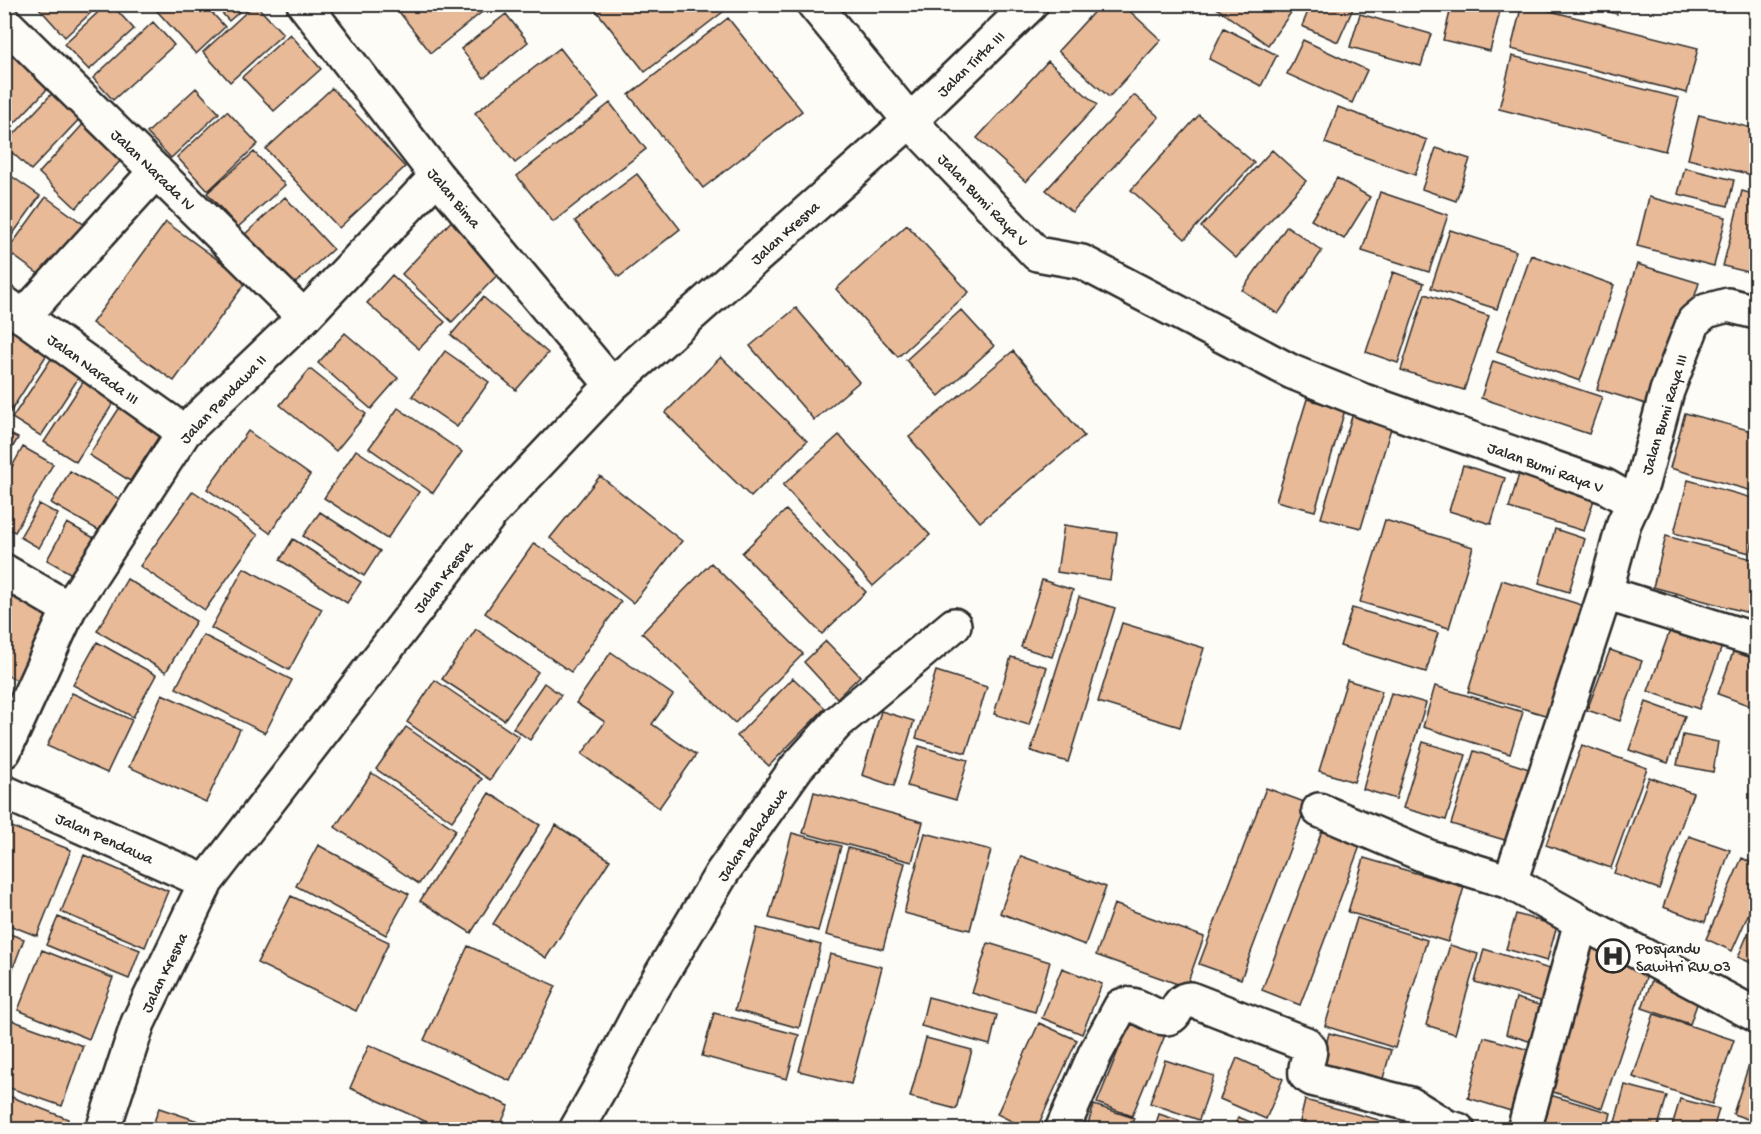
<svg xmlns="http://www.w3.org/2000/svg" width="1761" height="1134" viewBox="0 0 1761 1134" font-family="'Gochi Hand',sans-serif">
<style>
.building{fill:#e8ba98;stroke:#2b2b2b;stroke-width:1.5}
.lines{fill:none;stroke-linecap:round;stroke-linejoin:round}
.minor-casing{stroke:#2b2b2b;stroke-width:38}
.minor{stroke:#fdfcf7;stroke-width:33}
.labels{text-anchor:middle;stroke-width:4.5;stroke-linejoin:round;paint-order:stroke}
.street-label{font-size:16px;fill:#2b2b2b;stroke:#fdfcf7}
.poi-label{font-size:16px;fill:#2b2b2b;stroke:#fdfcf7;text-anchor:start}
</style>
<rect width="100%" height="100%" fill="#fdfcf7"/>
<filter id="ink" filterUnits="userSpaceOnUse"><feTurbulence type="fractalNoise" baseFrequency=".0167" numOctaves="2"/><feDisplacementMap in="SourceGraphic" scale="12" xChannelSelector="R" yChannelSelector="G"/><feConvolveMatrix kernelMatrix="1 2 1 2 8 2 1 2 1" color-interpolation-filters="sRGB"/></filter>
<g filter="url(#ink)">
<path class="building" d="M43,4h57l-35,33 -26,-29z
M107,4h4l23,25 -45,41 -25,-26z
M164,4h40l21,23 -29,27 -39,-43z
M214,4h34l-19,17z
M255,4l28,30 -53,48 -27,-30z
M393,4h99l-61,49z
M601,4h130l1,1 -87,67 -50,-63z
M1101,4h21l39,36 -52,57 -51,-46z
M1211,4h86l-29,41z
M1311,4h44l-17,38 -36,-16z
M1452,4h23l25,7 -10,40 -47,-11z
M1522,4l176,44 -11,45 -176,-44z
M1580,4h39l-2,10z
M506,14l22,28 -44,36 -23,-29z
M1360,14l71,20 -10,32 -71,-19z
M728,18l74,93 -99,77 -74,-93z
M153,22l21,23 -61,55 -20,-22z
M1224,28l53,27 -16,31 -52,-27z
M290,34l31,35 -47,42 -32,-34z
M5,37l49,45 -49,51h-1z
M1303,40l64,30 -15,33 -65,-29z
M560,48l39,50 -84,65 -40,-50z
M1512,56l167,42 -14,53 -166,-42z
M1048,61l49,44 -71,77 -49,-44z
M58,87l28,25 -55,58 -27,-25z
M196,88l23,25 -48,45 -24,-25z
M332,88l73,79 -66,61 -73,-79z
M1134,95l25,22 -87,95 -26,-22z
M610,103l36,46 -93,73 -36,-46z
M1338,107l89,33 -12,35 -90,-32z
M227,111l31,33 -50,47 -31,-34z
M1199,115l55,48 -69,76 -54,-49z
M1699,115l57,14v47l-68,-17z
M86,121l39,35 -49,52 -37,-35z
M1436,148l34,11 -14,42 -34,-12z
M1272,150l34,31 -70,77 -35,-31z
M254,152l31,33 -47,42 -31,-34z
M1685,168l49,12 -6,26 -50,-12z
M4,171l36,25 -35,49 -1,-1z
M637,174l43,55 -61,48 -44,-56z
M1337,178l33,19 -26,42 -33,-19z
M1742,191l14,4v79l-33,-8z
M1380,192l68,23 -19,57 -67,-21z
M46,197l40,29 -39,54 -40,-29z
M285,197l48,52 -42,38 -48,-51z
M1649,197l77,20 -12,49 -77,-20z
M456,216l51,49 -55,57 -50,-48z
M166,222l81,59 -73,100 -82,-58z
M907,225l62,67 -71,65 -62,-68z
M1287,226l35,25 -44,63 -36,-24z
M1450,230l66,21 -19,58 -66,-21z
M1531,255l83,30 -34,96 -83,-30z
M1637,264l62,19 -40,125 -62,-19z
M1393,272l31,11 -26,80 -32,-11z
M392,275l53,47 -26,27 -52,-46z
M1425,294l64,22 -25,74 -63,-20z
M483,297l65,56 -32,37 -65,-55z
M796,308l63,74 -45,38 -64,-74z
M961,310l33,36 -55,50 -33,-36z
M15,326l36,22 -42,66 -5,-3v-70z
M345,333l53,45 -27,31 -53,-46z
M445,351l44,31 -32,45 -45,-31z
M1013,351l71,85 -104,86 -71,-85z
M55,353l28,18 -42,65 -29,-18z
M721,357l86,84 -56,56 -86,-84z
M1493,361l109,36 -13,37 -108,-36z
M310,369l56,45 -30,37 -56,-46z
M85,379l31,20 -40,63 -32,-20z
M1307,399l38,11 -30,101 -39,-10z
M122,404l41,26 -33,51 -41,-26z
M398,408l64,44 -29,41 -64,-45z
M1353,413l39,12 -31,103 -40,-10z
M1685,413l71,19v60l-86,-24z
M4,431l14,7 -14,24z
M248,431l62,44 -40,58 -63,-44z
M839,435l91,100 -57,51 -90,-101z
M23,447l30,17 -38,68 -11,-5v-46z
M356,450l63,42 -32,47 -63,-41z
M1463,465l42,13 -14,46 -42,-13z
M1521,467l76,23 -13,41 -75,-23z
M70,471l53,30 -18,33 -54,-31z
M600,476l82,65 -49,62 -83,-65z
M1688,480l68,19v31l-6,23 -76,-20z
M193,491l65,44 -53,75 -65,-44z
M39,504l19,10 -19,34 -19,-11z
M786,510l80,82 -44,42 -80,-81z
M320,512l60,39 -16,25 -61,-40z
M1385,520l88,27 -24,81 -89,-26z
M67,523l38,21 -21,37 -37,-21z
M1064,525l53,8 -7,47 -53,-8z
M1555,529l30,10 -16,53 -30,-9z
M1666,536l90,24v55l-103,-28z
M293,539l68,43 -14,21 -67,-43z
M534,543l87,59 -50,70 -86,-59z
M711,563l92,91 -68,69 -93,-90z
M244,568l78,41 -33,61 -78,-42z
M127,579l69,42 -30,51 -69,-41z
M1042,580l31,10 -21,67 -31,-10z
M1502,580l86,27 -33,111 -87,-26z
M4,588l55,26 -34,70 -21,-10z
M1079,597l36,11 -47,154 -37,-11z
M1352,608l86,25 -12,39 -86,-26z
M1673,622l51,19 -25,68 -51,-18z
M1122,623l82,25 -24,79 -82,-25z
M476,629l62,43 -34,48 -62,-41z
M203,635l89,45 -27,53 -89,-45z
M826,641l34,35 -23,22 -33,-36z
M97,642l59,33 -23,42 -60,-32z
M1736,644l20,8v56l-38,-14z
M1610,650l32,11 -22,60 -33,-11z
M611,652l62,43 -21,29 44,31 -37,53 -77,-54 23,-32 -29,-19z
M1011,657l36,10 -18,58 -35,-11z
M936,671l51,16 -21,66 -50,-15z
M793,678l32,30 -56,58 -32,-30z
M435,680l84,57 -29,43 -83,-58z
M1347,680l35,11 -28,91 -35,-11z
M544,683l17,12 -31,45 -17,-12z
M1435,686l88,26 -13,42 -87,-27z
M72,693l60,27 -25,53 -60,-27z
M1391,693l35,10 -30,96 -33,-10z
M162,694l78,35 -34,73 -77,-35z
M1646,702l39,14 -17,47 -39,-13z
M881,711l33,10 -20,65 -32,-11z
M406,727l76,52 -30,42 -76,-52z
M1683,735l35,7 -5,30 -36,-7z
M1423,742l43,13 -20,65 -43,-12z
M1582,745l65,23 -36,100 -65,-23z
M919,746l49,14 -12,40 -49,-14z
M1474,751l55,18 -21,72 -57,-17z
M372,773l84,57 -37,54 -84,-57z
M1649,777l44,16 -34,96 -45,-16z
M1266,788l41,15 -66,176 -42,-15z
M814,792l109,30 -11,40 -109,-29z
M489,793l51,32 -69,108 -51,-32z
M4,824l67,26 -34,86 -33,-13z
M556,825l54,35 -64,98 -53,-34z
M1322,831l38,15 -60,159 -38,-15z
M792,833l49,13 -23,85 -49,-13z
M925,833l66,17 -21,80 -66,-17z
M1689,836l41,14 -25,72 -42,-15z
M318,845l91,49 -23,41 -90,-49z
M848,848l57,15 -22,86 -57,-14z
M84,855l84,36 -23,56 -84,-35z
M1021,856l85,31 -21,58 -85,-32z
M1364,858l100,29 -16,55 -100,-30z
M1742,858l14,7v32l-24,54 -26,-12z
M291,896l98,46 -33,69 -99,-48z
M1114,904l90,33 -18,50 -90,-32z
M1516,914l41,12 -10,35 -41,-12z
M1756,915v50l-18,-8z
M58,917l82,33 -11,29 -83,-34z
M1357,918l70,22 -32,108 -70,-22z
M757,928l64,17 -22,83 -64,-18z
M4,932l20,7 -20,53z
M988,943l62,19 -15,50 -63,-19z
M1450,945l28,9 -23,80 -29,-9z
M1586,945l64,21 -48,142 -64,-21z
M468,946l88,40 -46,95 -86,-41z
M1484,949l72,22 -9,32 -72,-21z
M42,950l71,28 -24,61 -71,-29z
M830,954l52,13 -31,117 -52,-13z
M1062,968l40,16 -20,50 -40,-16z
M1654,974l48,16 -12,34 -48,-16z
M928,997l69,18 -7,30 -69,-19z
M1516,998l26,8 -10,36 -26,-8z
M714,1013l85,22 -12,44 -85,-23z
M1133,1014l35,14 -36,88 -35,-13z
M1654,1014l80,26 -22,64 -79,-27z
M11,1020l72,26 -21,60 -58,-20v-47z
M1039,1023l38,17 -41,90h-6l-33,-16z
M1329,1033l62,17 -11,39 -61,-17z
M1484,1037l45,13 -18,61 -43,-13z
M926,1038l46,12 -16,59 -46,-12z
M1756,1043v79l-23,-8z
M369,1045l140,61 -11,24h-53l-95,-42z
M1237,1058l46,21 -17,40 -46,-20z
M1165,1060l49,16 -15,44 -49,-17z
M1625,1085l42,11 -10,34h-44z
M4,1094l64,25 -4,11h-60z
M1550,1095l61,18 -4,17h-45l-20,-6z
M1680,1099l39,10 -6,21h-42z
M1305,1100l74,20 -2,10h-79z
M1094,1105l40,13 -4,12h-44z
M159,1108l39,13 -3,9h-44z
M1159,1114l42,14 -1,2h-46z
M1238,1117l32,13h-37z"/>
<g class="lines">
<defs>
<path id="minor" d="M304,4l133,172 175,209
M814,4l96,117 127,133 45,8 210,110 72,29 241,85 28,16
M4,22l300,295
M4,303l180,129
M1756,312l-28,-7 -22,6 -12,10 -27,70 -25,93 -18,39 -19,70 -95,289 71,40 175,93
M23,317l133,-146
M4,571l65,38
M1605,593l151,47
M4,751l65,-142 115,-177 120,-115 133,-141
M4,792l202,90
M1319,810l110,47 81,25
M103,1130l35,-107 68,-141 285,-369 121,-128 298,-264 121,-117
M576,1130l25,-44 48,-91 73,-122 75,-106 41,-45 116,-97
M1062,1130l33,-76 26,-48c14,-7 30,12 45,12 14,-1 8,-18 24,-19l116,45 4,5c0,9 -6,17 -4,26l6,4 98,25 37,23 11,3
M1524,1130l57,-208"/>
</defs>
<use href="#minor" class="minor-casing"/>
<use href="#minor" class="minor"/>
</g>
</g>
<defs>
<symbol id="hospital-ring" viewBox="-11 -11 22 22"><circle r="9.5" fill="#fdfcf7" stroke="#2b2b2b" stroke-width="1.5"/><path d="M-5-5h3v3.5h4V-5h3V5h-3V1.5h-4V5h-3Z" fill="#2b2b2b"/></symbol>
</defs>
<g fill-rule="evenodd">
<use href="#hospital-ring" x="1594" y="937" width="38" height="38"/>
</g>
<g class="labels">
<g class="street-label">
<text transform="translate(970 63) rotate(-44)" y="6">Jalan Tirta III</text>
<text transform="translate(154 169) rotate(44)" y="6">Jalan Narada IV</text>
<text transform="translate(455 197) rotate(50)" y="6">Jalan Bima</text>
<text transform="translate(984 199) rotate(46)" y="6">Jalan Bumi Raya V</text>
<text transform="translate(784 232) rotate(-42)" y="6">Jalan Kresna</text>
<text transform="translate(94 368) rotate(36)" y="6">Jalan Narada III</text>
<text transform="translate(222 398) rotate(-46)" y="6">Jalan Pendawa II</text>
<text transform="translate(1663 414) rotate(-73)" y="6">Jalan Bumi Raya III</text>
<text transform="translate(1546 466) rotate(20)" y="6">Jalan Bumi Raya V</text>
<text transform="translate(442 576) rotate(-52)" y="6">Jalan Kresna</text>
<text transform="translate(751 834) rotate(-55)" y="6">Jalan Baladewa</text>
<text transform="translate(105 837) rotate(24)" y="6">Jalan Pendawa</text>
<text transform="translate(163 972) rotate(-64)" y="6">Jalan Kresna</text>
</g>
<g class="poi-label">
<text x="1636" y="953">Posyandu<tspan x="1636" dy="18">Sawitri RW 03</tspan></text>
</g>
</g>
<rect width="1761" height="1134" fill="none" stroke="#fdfcf7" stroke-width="24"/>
<rect x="12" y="12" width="1737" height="1110" fill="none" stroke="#2b2b2b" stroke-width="2" filter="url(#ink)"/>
</svg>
